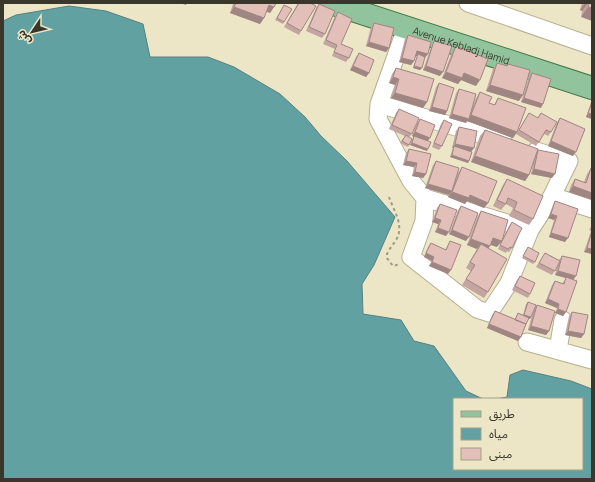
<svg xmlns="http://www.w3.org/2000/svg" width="595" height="482" viewBox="0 0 595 482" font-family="Manrope,'Noto Sans Arabic',sans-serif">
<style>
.water{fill:#62a1a2;stroke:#56817e}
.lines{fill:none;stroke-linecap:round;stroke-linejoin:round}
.minor-casing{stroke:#b5af91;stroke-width:19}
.major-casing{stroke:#42794a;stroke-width:24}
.path{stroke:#a09b85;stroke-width:2;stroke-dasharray:3 3;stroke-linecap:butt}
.minor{stroke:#fff;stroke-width:17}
.major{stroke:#91c49c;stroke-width:22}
.wall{fill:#c3a4a0}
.shaded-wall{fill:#9f8682}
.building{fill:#e3bfba;stroke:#9f8682}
.labels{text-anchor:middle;stroke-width:3.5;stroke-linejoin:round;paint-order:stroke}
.street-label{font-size:10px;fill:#39372b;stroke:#ece6c7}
</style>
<rect width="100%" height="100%" fill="#ece6c7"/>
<path class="water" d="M69,6l37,5 37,13 7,33h58l26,10 46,27 25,23 16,19 26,25 48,56 -21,48 -12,19 1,30 38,6 13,21 20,5 32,45 17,8h-29v70h128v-70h-86l11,-2 3,-22 13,-5 48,11 21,8v90h-589v-458l13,-6z"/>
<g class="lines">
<defs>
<path id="minor" d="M468,3l124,43
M406,28l-27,76 -1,15 33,62 14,17 105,32
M379,104l124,37
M552,196l40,13
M425,198l-1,23 -13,36 66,52 12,4 20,-30 21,-53 22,-34 17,-35 -33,-10
M527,342l65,18
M558,350l5,-30"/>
<g id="major">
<path id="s1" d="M331,3l261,85"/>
</g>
</defs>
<use href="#minor" class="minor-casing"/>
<use href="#major" class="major-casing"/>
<path class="path" d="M389,197c4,12 16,29 7,43 -3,5 -7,9 -9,14v4l6,8 7,-2"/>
<use href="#minor" class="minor"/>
<use href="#major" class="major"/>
</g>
<path class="wall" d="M230,3h46l-2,4 -4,6 -4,-2 -2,7 -4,6 -30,-11 3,-9z
M298,3h12l-9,28 -2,4 -15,-8z
M582,3h10l-11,14 1,-6 -2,-1z
M319,4l6,30 -3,4 -16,-7 10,-23z
M283,7l1,15 -1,2 -8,-4z
M338,12l3,32 8,14 -3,4 -14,-6 3,-7 -12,-5 12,-28z
M374,23l15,25 -3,4 -20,-6 5,-19z
M408,35l17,23 -5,12 -7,-2 4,-12h-1l-2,5 -3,4 -12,-3 6,-23z
M434,41l6,35 -17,-6 9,-25z
M456,46l20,40 -15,-6 -3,4 -16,-6 10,-26z
M359,53l10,20 -3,4 -16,-7 6,-13z
M497,63l9,2 2,-1 11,37 -33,-10 7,-22z
M396,68l31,34 -4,6 -32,-10 4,-13 -6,-2 3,-9z
M532,73l9,35 -20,-6 8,-25z
M439,83l8,28 -2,4 -16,-4 7,-24z
M459,89l13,19 4,-10 4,-6 9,11 5,2 4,-7 19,34 -4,6 -46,-17 -1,2 -17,-5 7,-25z
M592,99v20l-6,-2z
M399,109l13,25 -3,3 3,2 2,-2 -2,-1 5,-13 3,-4 8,22 -1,10 -17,-6 2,-6 -4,8 -8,-4 5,-7 -16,-7 7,-16z
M529,113l8,5 4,-5 10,19 -3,4 -4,-2 -8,12 -20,-12z
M560,118l13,38 -25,-10 9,-24z
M444,120l-2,26 -3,4 -7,-3 9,-23z
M459,127l12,25 -3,11 -18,-6 3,-9h-1l4,-17z
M485,130l53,20 14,28 -21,-4 2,-10 -4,11 -4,6 -54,-19 9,-26z
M409,149l17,25 -3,4 -11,-2 2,-9 -11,-2 3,-12z
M436,161l20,17 2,-5 4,-6 26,36 -4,5 -17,-7 -2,3 -17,-7 1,-2 -24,-7 8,-23z
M591,168h1v32l-23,-8 2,-7 4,-6 9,3 3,-8z
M507,179l26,40 -4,6 -20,-9 4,-8 -7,-4 -5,6 -8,-4 10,-21z
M555,201l10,41 -16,-5 5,-17 -6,-2 5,-13z
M440,204l6,32 -11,-4 3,-8 -6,-2 5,-14z
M461,206l5,35 -17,-7 9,-24z
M481,211l16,36 -7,-2 -2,3v44l-4,6 -22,-13 9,-14 -5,-3 11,-19 -10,-4 10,-28z
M512,222v26l-3,4 -2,-1 -1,2 -8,-4 11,-23z
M592,225v29l-8,-2 7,-21 -2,-1z
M450,241l-2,33 -19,-8 3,-5 -8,-4 4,-10 3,-4 14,7 3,-5z
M528,247l7,15 -2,2 -11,-6z
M545,253l14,7 3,-4 11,23 -7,33 -3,4 -8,-3 2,-5 -12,-5 7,-18 3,-4 7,3 4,-6 -11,-3 2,-8 -5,8 -16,-8z
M520,276l10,18 -2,4 -16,-8 5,-10z
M528,302l7,6 2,-3 12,26 -3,4 -18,-5 4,-15 -2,4h-2l-7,18 -3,4 -31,-13 5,-13 3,-4 20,8 3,-6 5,2 3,-11z
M572,312l12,22 -3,4 -16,-3 4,-19z"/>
<path class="shaded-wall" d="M180,3h7l-1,2z
M585,3h3l-6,8 -2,-1z
M269,5l5,2 -4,6 -5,-2z
M234,7l30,11 -4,6 -30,-11z
M588,7l4,1v13l-11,-4z
M369,42l20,6 -3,4 -20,-6z
M417,51l11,3 -3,4 -7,-4 -1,2 -3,-1z
M402,58l12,3 -3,4 -12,-3z
M353,66l16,7 -3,4 -16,-7z
M414,66l8,2 -2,2 -7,-2z
M426,66l17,6 -3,4 -17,-6z
M446,72l18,1 16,7 -4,6 -15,-6 -3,4 -16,-6z
M393,77l6,2 -4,6 -6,-2z
M490,85l33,10 -4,6 -33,-10z
M395,93l32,9 -4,6 -32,-10z
M524,98l19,6 -2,4 -20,-6z
M432,107l15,4 -2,4 -16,-4z
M588,113l4,1v5l-6,-2z
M452,114l16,5 3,-4 46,17 -4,6 -46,-17 -1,2 -17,-5z
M415,132l15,6 -3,4 -15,-6z
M551,141l25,11 -3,4 -25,-10z
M412,143l16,6 -1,2 -17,-6z
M455,144l19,4 -3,4 -17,-6 -1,2h-1z
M452,155l17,6 -1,2 -18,-6z
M475,156l54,19 -4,6 -54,-19z
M406,161l11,2 -3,4 -11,-2z
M534,169l21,5 -3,4 -21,-4z
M415,172l11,2 -3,4 -11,-2z
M428,184l24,7 -3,4 -24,-7z
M573,186l19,7v7l-23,-8z
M452,192l18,3 18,8 -4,5 -17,-7 -2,3 -17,-7z
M551,214l6,2 -3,4 -6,-2z
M435,218l6,2 -3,4 -6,-2z
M438,228l11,4 -3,4 -11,-4z
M452,230l17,7 -3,4 -17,-7z
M551,233l17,5 -3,4 -16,-5z
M493,238l9,3 -5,6 -8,-3z
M471,239l19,7 -4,6 -5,-8 -4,5 -10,-4z
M587,248l5,1v5l-8,-2z
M426,253l8,4 -2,4 -8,-4z
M432,262l19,8 -3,4 -19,-8z
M558,271l18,5 -3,4 -18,-5z
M548,299l11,5 -2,4 -12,-5z
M558,309l8,3 -3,4 -8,-3z
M524,315l7,2 -1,2 -8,-2z
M489,324l32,13 -3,4 -31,-13z
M531,326l18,5 -3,4 -18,-5z
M568,331l16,3 -3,4 -16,-3z"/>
<path class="building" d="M236,3h40l-2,4 -5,-2 -5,13 -30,-11z
M299,3h11l6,3 -15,25 -14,-8z
M589,3h3v5l-4,-1z
M319,4l16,7 -10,23 -16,-7z
M284,5l8,4 -8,13 -7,-4z
M338,12l14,7 -11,25 12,5 -4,9 -15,-6 3,-7 -11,-5z
M374,23l20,5 -5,20 -20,-6z
M408,35l23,7 -3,12 -11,-3 -3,10 -12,-3z
M434,41l18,5 -9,26 -17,-6z
M456,46l32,13 -8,21 -16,-7 -2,5 -16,-6z
M359,53l15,7 -5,13 -16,-7z
M418,54l7,3 -3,11 -8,-2z
M497,63l10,3 1,-2 22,6 -7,25 -33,-10z
M396,68l38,11 -7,23 -32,-9 4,-14 -6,-2z
M532,73l19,6 -8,25 -19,-6z
M439,83l15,5 -7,23 -15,-4z
M459,89l17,5 -7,25 -17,-5z
M480,92l12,5 -3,6 6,2 3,-7 28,10 -9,24 -46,-17z
M592,103v11l-4,-1z
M399,109l20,9 -7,16 -20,-9z
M529,113l9,5 3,-5 16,9 -6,10 -5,-2 -7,12 -20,-12z
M560,118l25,11 -9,23 -25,-11z
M420,119l15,6 -5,13 -15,-6z
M444,120l8,4 -10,22 -8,-3z
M459,127l18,4 -3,17 -19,-4z
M485,130l53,19 -9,26 -54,-19z
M406,135l6,4 -3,6 -7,-4z
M414,136l17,6 -3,7 -16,-6z
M454,146l18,6 -3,9 -17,-6z
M409,149l22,5 -5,20 -11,-2 2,-9 -11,-2z
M538,150l21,4 -4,20 -21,-5z
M436,161l23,7 -7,23 -24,-7z
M462,167l35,14 -9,22 -18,-8 -1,3 -17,-6z
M591,168h1v25l-19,-7 2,-7 11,4z
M507,179l36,17 -10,23 -19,-9 3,-8 -9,-4 -2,6 -9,-4z
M555,201l23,8 -10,29 -17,-5 6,-17 -6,-2z
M440,204l17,6 -8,22 -11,-4 3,-8 -6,-2z
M461,206l17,7 -9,24 -17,-7z
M481,211l27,9 -6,21 -9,-3 -3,8 -19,-7z
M512,222l10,6 -10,20 -2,-1 -2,2 -8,-4z
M592,231v18l-5,-1z
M450,241l11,4 -10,25 -19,-8 2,-5 -8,-4 5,-10 15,7z
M481,244l26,15 -19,33 -22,-13 9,-14 -5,-3z
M528,247l11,6 -4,9 -12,-6z
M545,253l15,8 -5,10 -16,-8z
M562,256l18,4 -4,16 -18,-5z
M520,276l15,7 -5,11 -15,-8z
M566,277l11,4 -11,31 -8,-3 1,-5 -11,-5 7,-18 9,3z
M528,302l8,3 -5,12 -7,-2z
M537,305l18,6 -6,20 -18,-5z
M495,311l31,13 -5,13 -32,-13z
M572,312l16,3 -4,19 -16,-3z
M518,313l11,5 -3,6 -11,-4z"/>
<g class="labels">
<g class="street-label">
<text dy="4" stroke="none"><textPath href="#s1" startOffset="137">Avenue Kebladj Hamid</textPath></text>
</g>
</g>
<rect width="595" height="482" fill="none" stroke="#39372b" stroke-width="8"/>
<rect x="453" y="398" width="130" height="72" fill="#ece6c7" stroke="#a4a089"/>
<rect x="461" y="411" width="20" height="6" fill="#91c49c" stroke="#a4a089"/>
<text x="489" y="418" font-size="12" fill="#39372b">طريق</text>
<rect x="461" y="428" width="20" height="12" fill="#62a1a2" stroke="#a4a089"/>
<text x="489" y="438" font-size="12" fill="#39372b">مياه</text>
<rect x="461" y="448" width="20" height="12" fill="#e3bfba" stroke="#a4a089"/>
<text x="489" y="458" font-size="12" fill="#39372b">مبنى</text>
<g transform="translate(32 32) rotate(235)" stroke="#ece6c7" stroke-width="3" paint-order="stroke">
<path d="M0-3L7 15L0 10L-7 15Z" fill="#39372b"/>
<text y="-6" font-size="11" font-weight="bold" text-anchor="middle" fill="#39372b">ش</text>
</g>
</svg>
